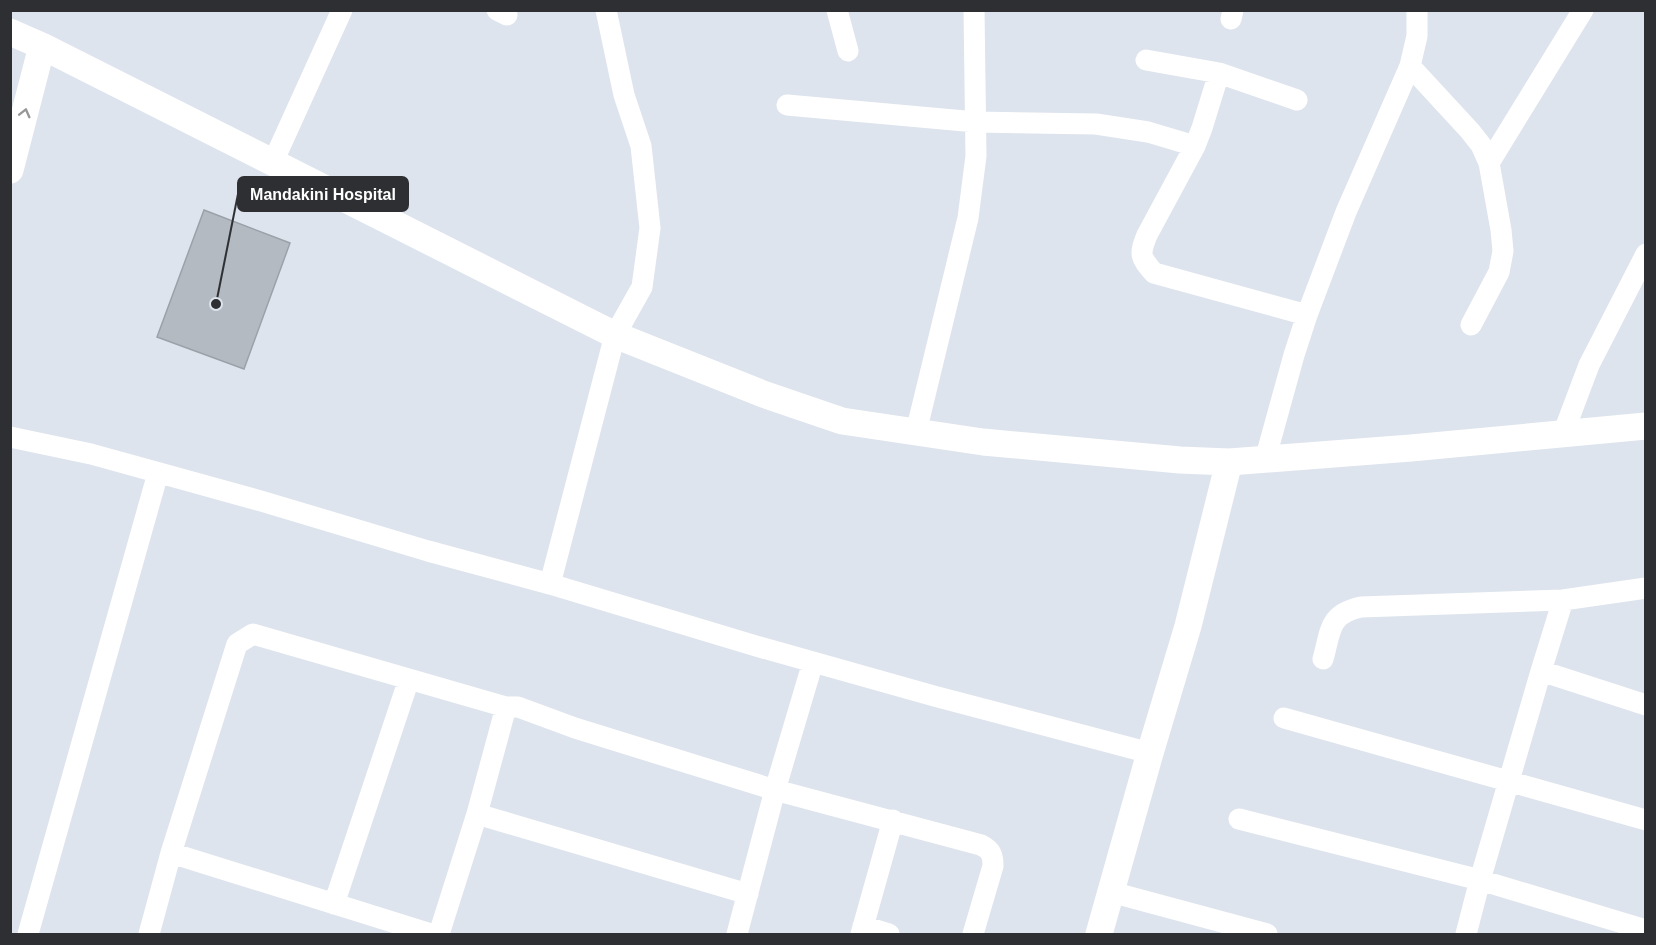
<svg xmlns="http://www.w3.org/2000/svg" width="1656" height="945" viewBox="0 0 1656 945" font-family="Helvetica,sans-serif">
<style>
.building{fill:#b4bac2;stroke:#9ba1a9;stroke-width:1.5}
.lines{fill:none;stroke-linecap:round;stroke-linejoin:round}
.minor{stroke:#fff;stroke-width:21}
.tertiary{stroke:#fff;stroke-width:27}
.oneway{stroke:#969798}
.leader{fill:none;stroke:#2d2f32;stroke-width:2}
.callout-dot{fill:#2d2f32;stroke:#dee4ed;stroke-width:2}
.callout{fill:#2d2f32;stroke:#2d2f32;stroke-width:2}
.callout-label{font-size:16px;text-anchor:middle;font-weight:bold;fill:#fff}
</style>
<rect width="100%" height="100%" fill="#dee4ed"/>
<path class="building" d="M204,210l86,33 -46,126 -87,-32z"/>
<g class="lines">
<path class="minor" d="M497,10l10,5
M837,10l11,41
M1231,19l2,-9
M1146,60l73,13 78,27
M1410,66l60,65 11,14 8,18 12,67 2,21 -4,21 -28,53
M1219,73l-17,55 -7,18 -48,89c-8,20 -7,22 7,38l153,42
M787,105l189,17 120,2 52,8 47,14
M273,162l69,-152
M1489,163l94,-153
M916,432l52,-214 8,-62 -2,-146
M1563,434l26,-69 57,-111
M10,437l81,17 170,47 167,50 122,33 206,62 178,50 216,57
M1265,460l29,-105 13,-40 39,-103 64,-146 7,-30v-26
M550,584l65,-249 27,-48 8,-59 -9,-82 -17,-51 -18,-85
M1563,600l83,-12
M1323,659c8,-28 5,-45 38,-52l202,-7 -22,71 -61,209 -14,54
M1541,671l105,34
M1284,718l362,102
M477,814l271,80
M1239,819l241,61 166,50
M171,853l260,81
M1111,892l156,42
M334,904l75,-225
M863,926l26,8
M28,934l130,-461
M149,934l22,-81 66,-209 16,-10 253,73h12l57,21 200,62 206,55c10,5 12,10 12,21l-20,68
M439,934l38,-120 29,-107
M737,934l38,-144 38,-128
M861,934l32,-114"/>
<path class="tertiary" d="M10,32l32,14 573,289 148,59 79,27 141,21 197,18 49,2 182,-14 235,-22
M10,170l32,-124
M1099,934l51,-181 38,-127 41,-164"/>
</g>
<defs><path id="oneway-chevron" d="M-2-3.5L2.5 0L-2 3.5" fill="none" stroke-width="1.6" stroke-linecap="round" stroke-linejoin="round" transform="scale(1.5)"/></defs>
<use class="oneway" href="#oneway-chevron" transform="translate(25 113) rotate(-76)"/>
<path class="leader" d="M216 304L238 194"/>
<circle class="callout-dot" cx="216" cy="304" r="6"/>
<rect class="callout" x="238" y="177" width="170" height="34" rx="6"/>
<g class="callout-label">
<text x="323" y="200">Mandakini Hospital</text>
</g>
<rect width="1656" height="945" fill="none" stroke="#2d2f32" stroke-width="24"/>
</svg>
